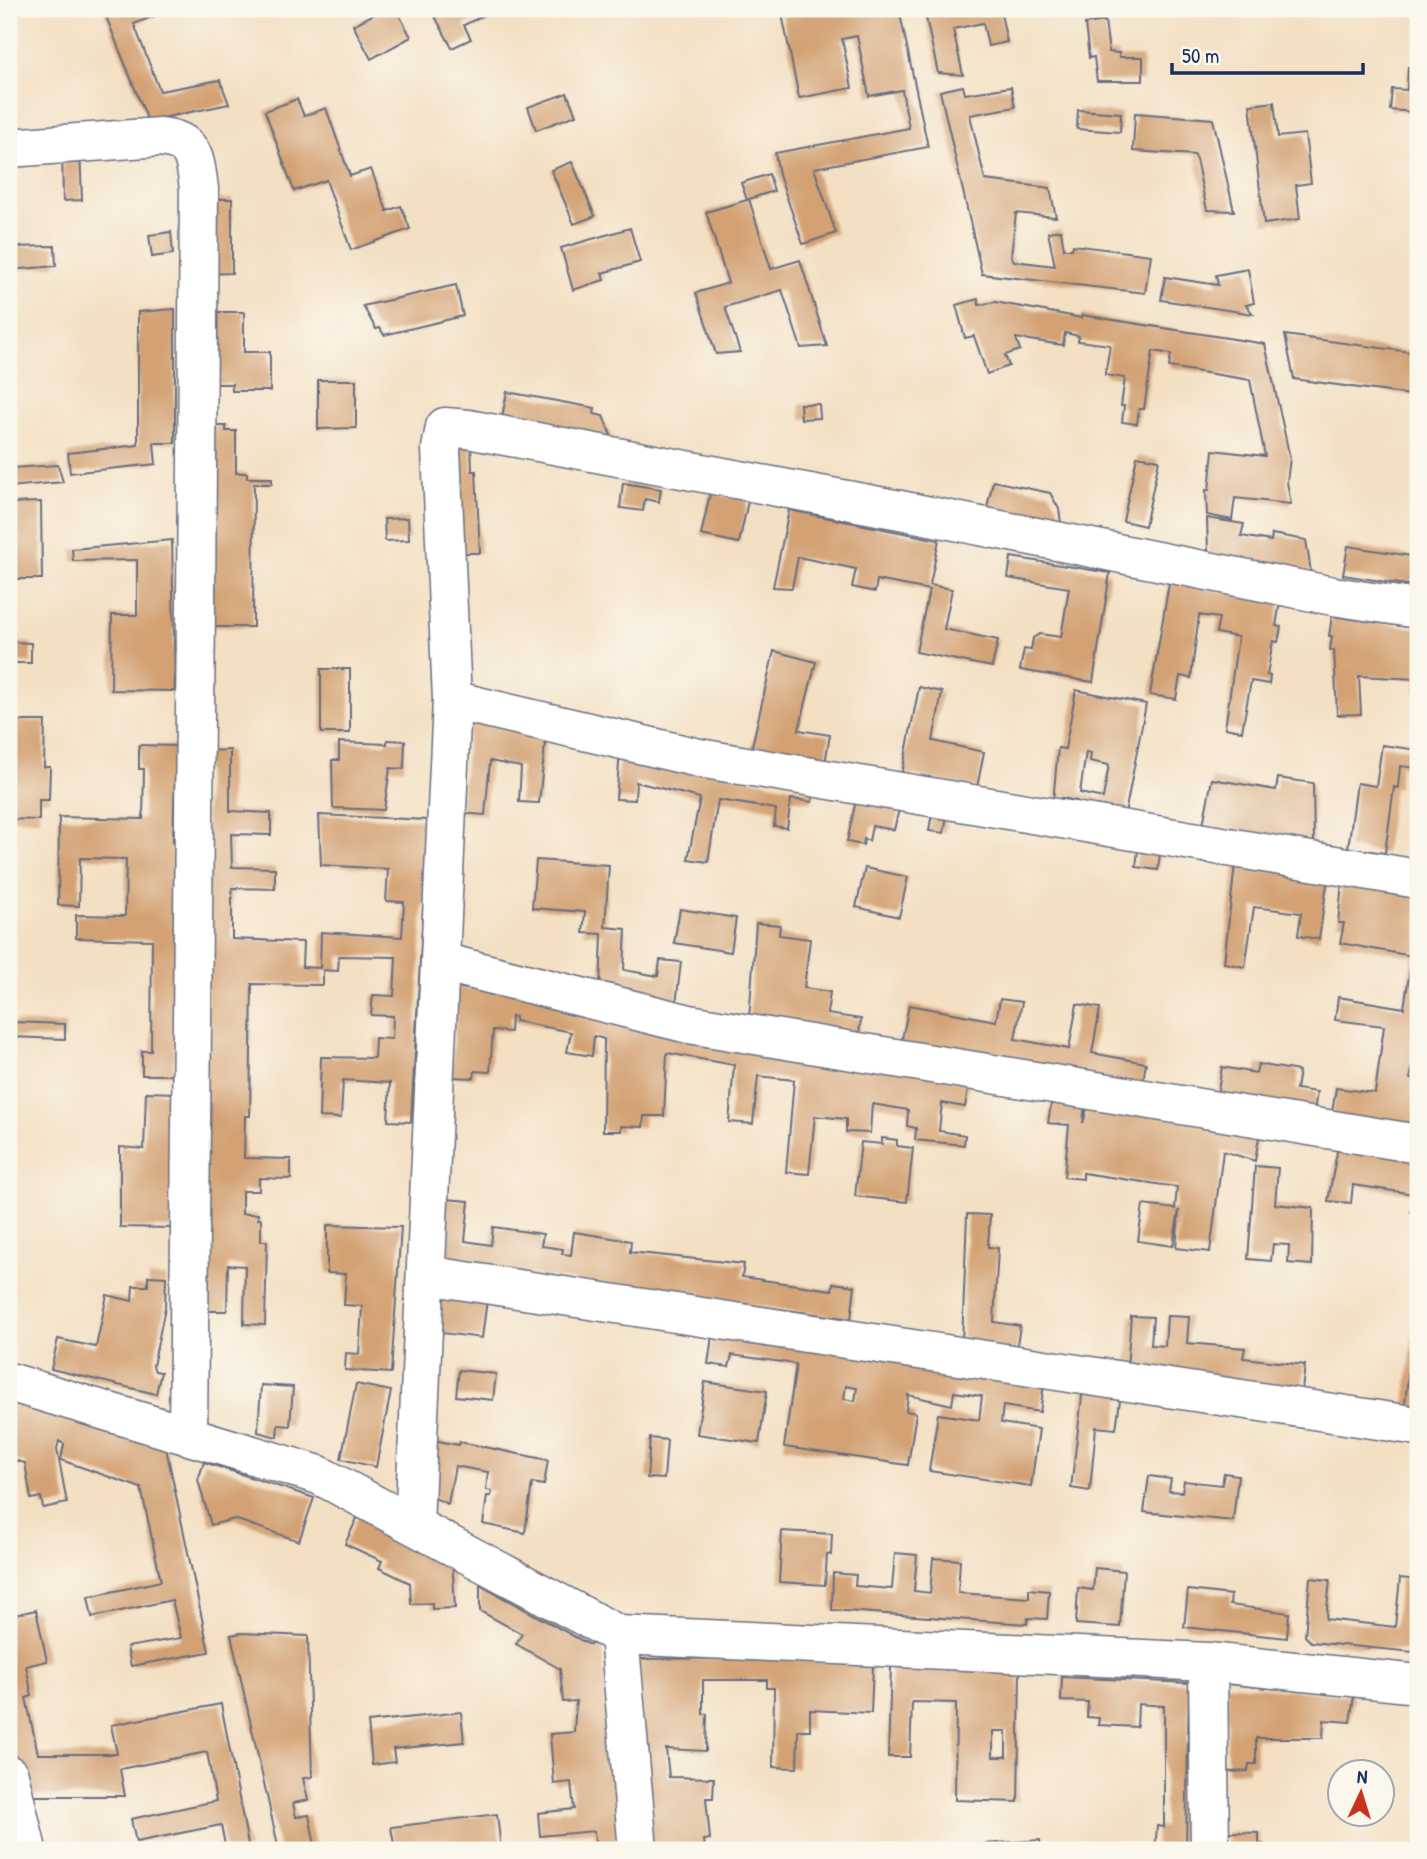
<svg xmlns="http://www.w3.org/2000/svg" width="1427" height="1859" viewBox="0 0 1427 1859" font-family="'Patrick Hand',sans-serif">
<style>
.building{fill:#d3a173;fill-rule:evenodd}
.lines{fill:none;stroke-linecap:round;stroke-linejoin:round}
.minor-casing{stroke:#676d81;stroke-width:41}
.minor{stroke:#fff;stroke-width:38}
</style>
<rect width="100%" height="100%" fill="#fbf7ec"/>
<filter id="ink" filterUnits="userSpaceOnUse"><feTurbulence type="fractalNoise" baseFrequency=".0143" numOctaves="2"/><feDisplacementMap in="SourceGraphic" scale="14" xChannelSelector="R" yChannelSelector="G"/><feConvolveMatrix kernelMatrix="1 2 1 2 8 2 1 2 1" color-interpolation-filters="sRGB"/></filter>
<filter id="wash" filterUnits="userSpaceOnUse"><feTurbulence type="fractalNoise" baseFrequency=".00686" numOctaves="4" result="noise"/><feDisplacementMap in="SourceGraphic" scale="28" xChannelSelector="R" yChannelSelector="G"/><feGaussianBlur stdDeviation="1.57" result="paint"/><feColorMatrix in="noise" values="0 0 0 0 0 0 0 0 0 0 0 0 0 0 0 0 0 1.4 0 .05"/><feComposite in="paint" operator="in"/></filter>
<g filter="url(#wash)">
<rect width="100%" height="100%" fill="#f3dfc2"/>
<g id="blocks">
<path class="building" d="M103,9h68l-37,15 26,67 60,-11 9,24 -81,17z
M384,9h12l15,28 -40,22 -18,-34z
M431,9h66l-33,16 7,14 -19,9z
M781,9h118l29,138 -114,21 22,65 -33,11 -24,-69 -4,-22 134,-25 -7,-38 -33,6 -12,-60 -15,3 10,49 -53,10z
M924,9h76l7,33 -19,4 -5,-23 -30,6 10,46 -25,-2z
M1105,21l4,31 10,1v4h24v24h-46l-3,-24 -5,1 -4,-34z
M1408,67h10v83h-7l2,-38 -23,-2 2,-21 15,1z
M963,86l2,8 46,-7 4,20 -45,8 15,65 65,8 6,29 -40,-4 -5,43 3,5 41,5 -7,-34 13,-2 3,19h8l1,-4 78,10 -6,38 -163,-19 -42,-183z
M567,93l9,22 -40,15 -8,-23z
M297,99l7,17 22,-8 24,68 21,-7 16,42 14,-5 9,23 -59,21 -25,-70 -32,11 -29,-80z
M1274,102l4,35 27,-3 6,49 -15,2 4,34 -36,5 -14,-119z
M1078,110l43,3 -1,19 -43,-3z
M1135,113l78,6 21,92 -27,-1 -12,-55 -62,-4z
M80,149l2,51 -19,1 -1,-51z
M572,162l23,54 -21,8 -23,-54z
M769,174l5,17 -25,8 22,70 29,-9 27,86 -26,2 -19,-58 -57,17 15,45 -24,2 -20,-61 32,-10 -22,-71 41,-12 -6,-17z
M205,199h27v74l-27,1z
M630,228l10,34 -38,11 2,7 -31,10 -12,-42z
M171,232l2,22 -21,3 -3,-22z
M55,246l1,20 -47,4v-23z
M1248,269l6,34 -8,2 7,9 -92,-14 4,-23 53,8 -2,-10z
M456,285l7,31 -79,19 -4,-7 -4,1 -13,-23z
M978,299l1,6 16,-3 87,16v-3l183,29 25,114 -3,24 4,22 -56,-6 -3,22 -25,-5 -1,-25h3l4,-40 52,6 -15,-76 -81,-13 2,-13 -18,-3 -9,58h-5l-2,15 -15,-2 2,-16h-3l4,-28 -20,-3 5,-30 -32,-4 1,-5 -14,-3 -2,12 -47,-7 4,12 -15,5 4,11 -22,8 -13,-38 -9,2 -9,-33z
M175,309v134h-21l2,21 -86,9 -2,-20 70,-8v-133z
M208,312h36v40h26v39h-38v-7h-24z
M1285,335l133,18v43l-124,-17z
M318,380h38v48l-38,1z
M507,392l88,16 -1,6 9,2 10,24 -111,-23z
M800,404h19l1,14 -19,1z
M205,426h21v5h10v42h11v5h25v6h-18l-1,143h-46z
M471,444l1,27h4l4,82h-25l-1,-108z
M1137,456l22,4 -14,66 -22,-5z
M9,457h3v11l46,-3 5,17 -54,5z
M993,481l57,12 9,16 2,14 -76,-6z
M623,483l38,6 -2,13 -14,-3 -2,12 -23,-3z
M710,493l38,8 -9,42 -38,-8z
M41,502l1,77h-33v-76z
M789,510l150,30 -9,45 22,4 -8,40 54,11 -6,27 -76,-15 13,-62 -52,-10 -2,12 -23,-5 4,-18 -58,-12 -6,31 -19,-1z
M408,518l1,22 -24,1 -1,-22z
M1207,518l37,6 -3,12 30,5 1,-7 34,6 5,32 -103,-19z
M172,540l3,151 -64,-1 1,-75h25v-55l-64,1 -1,-12z
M1348,546l70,11v30l-75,-12z
M1011,557l99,16 -17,109 -73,-12 4,-21 7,1 2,-12 7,-4 21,3 8,-49 -61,-10z
M1169,583l111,19 -4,24 5,1 -3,15 -5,-1 -6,34 3,1 -1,8 -18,-3 -9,50 -17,-3 13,-91 -22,-4 3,-15 -20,-3 -8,63 -11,-2 -4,23 -26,-4z
M1332,616l84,12 2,-7v71h-3l1,-13 -57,-3 2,38 -24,1 -3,-65h-4l2,-14h-3z
M9,642l22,1v20h-22z
M774,651l42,11 -17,68 31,5 -5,28 -74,-13z
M321,669h29v64h-29z
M919,687l23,5 -9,49 51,11 -7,36 -75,-15z
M1076,690l70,14 -21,110 -22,-8 -1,5 -26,-5 1,-5 -16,-3 -1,5 -7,-1 5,-54 7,1zM1086,752l5,1 -1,8 19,4 -6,33 -23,-5z
M470,720l76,15 -7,68 -20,-1 2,-35 -31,-6 -5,54 -26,-2z
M9,721h36l-1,46h6l-1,33h-10v20l-30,-1z
M387,740l18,1 -1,28 -14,-1 -6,42 -51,-2 -1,-48h7v-18l48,2z
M139,745l37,1 -3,95h4l-3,234h-32v-24h9l1,-111 -76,-2v-23l49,1 1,-57 -46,-1 -1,48 -21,-1 1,-88 84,2 1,-50h-5z
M1382,745l36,5v18l-18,-2 -2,22 -4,-1 -9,66 -37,-5 9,-65 19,3z
M230,750v61l41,2v22l-40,-1 1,33 43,1v21l-43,-1v51l71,3 -1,25 18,1 1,-36 81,5 2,-35 -18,-1 2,-32 -67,-4 -2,-50 109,5 -17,302 -23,-1 2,-38 -47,-3 -2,38 -22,-1 2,-60 53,1 1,-20 17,1 1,-23 -22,-1 2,-20 21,1 2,-39 -57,-1 -1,15 -15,-1v15l-71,-1 -2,132h-5l-1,42 47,1v20l-32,-1v13h-17v23h16v5h3v22h6l-2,84 -21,-1 1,-58 -17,-1 -1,46h-24l3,-560z
M620,752l194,40 -2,10 -21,-3 -4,29 -13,-2 2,-17 -58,-9 -10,62 -20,-3 12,-61 -64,-16 -1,18 -19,-1z
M1278,778l35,5 1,60 -111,-18 9,-46 64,11z
M856,800l43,9 -5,21 -22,-4 -3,15 -5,-2 -1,6 -16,-3z
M932,813l15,2 -3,18 -15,-2z
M1138,850l22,3 -2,17 -22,-3z
M536,860l73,5 -4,62 21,2 -2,41 34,6 2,-16 21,2 -5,42 -76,-14 2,-56 -19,-1 2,-21 -53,-4z
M9,862h5l-1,20h-4z
M1235,864l93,13 -9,62 -21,-3 3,-23 -47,-6 -9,60 -21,-4z
M865,868l43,9 -9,40 -43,-10z
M1342,882l76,11v153l-8,33 8,1v50l-87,-12 5,-30 39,5 9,-67 -49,-6 3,-23 66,11 8,-52 -72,-13 4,-20h-6z
M680,909l56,9 -5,34 -57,-9z
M756,923l24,2 -1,10 31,4 -6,49 26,4 -3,22 34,5 -2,15 -110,-14z
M9,974h4v14h-4z
M458,988l59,4 452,91 -4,24 -23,-4 -3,28 26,4 -1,10 -49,-5 1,-12 -9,-2 1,-16 -36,-6 -2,29 -24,-1v-13l-31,-3 -6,58 -23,-2 8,-92 -36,-4 -5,48 -24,-2 5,-57 -67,-12 -3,63h-20l-1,11 -22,-1v5h-18l1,-92 -10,-3 -2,20 -25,-4 4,-20 -56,-11v-4l-4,-1 -1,16 -17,-2 -3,42 -15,-1 -1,7 -23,-1z
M1000,999l22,3 -7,37 54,10 8,-45 23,4 -8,45 54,10 -4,24 -241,-43 8,-39 87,16z
M9,1009h4v13l52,2v15l-56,-2z
M1258,1064l41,7 -3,18 21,3 -3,20 -97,-16 5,-29 34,6z
M146,1092l27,1 -1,135 -52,-1v-80l24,2z
M1052,1098l33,5 -2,20 5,-18 172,26 -5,30 -32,-10 -13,101 -34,-4 3,-38 -6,36 -35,-5 5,-36 32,4 2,-22 -94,-14v6l-19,-2 5,-52 -21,-2z
M882,1138l15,2v6l16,2 -6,54 -52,-6 6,-54 21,2z
M1339,1141l79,13v59l-7,-1 3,-18 -61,-9 -2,18 -23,-2z
M1255,1166l23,2 -3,36 38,4 -1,57 -24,-2 1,-18 -16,-1 -2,17 -23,-2z
M446,1199l23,2 -4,40 26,4 2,-18 50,7 -2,12 22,3 -1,5 9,1 3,-23 57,9 -1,11 114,12 -2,13 90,13 1,-7 22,3 -4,33 -411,-57z
M967,1214l23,1 -2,32 10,1 -4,74 26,4 -4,25 -54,-8z
M327,1225l74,2 -10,146 -46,-3 1,-17 13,1 3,-48 -18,-1 2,-31 -19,-1z
M148,1276l18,1 -1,31 -12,58 2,5 6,1 -5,22 -105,-25 7,-30 38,8 11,-52 25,6 1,-15h15z
M440,1286l48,6 -6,46 -48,-6z
M1415,1314l3,1v91l-13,-2z
M1131,1316l22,1 -2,28 14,1 2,-30 22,1 -2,26 58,5 -2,10 62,7 -3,25 -175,-22z
M713,1329l332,49 -5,34 -37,-6 -2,17 38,6 -8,57 -102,-15 9,-57 41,6 3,-24 -28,-4 -2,13 -44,-10 -2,16 10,2 -8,52 -124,-18 12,-83 -64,-9 -3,12 -21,-3zM846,1386l11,2 -2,13 -11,-2z
M459,1370l37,4 -3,26 -37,-4z
M705,1382l62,9 -8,52 -62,-9z
M356,1384l35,7 -15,76 -35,-8z
M261,1385l32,2 -3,39 -12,-1 -1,12 -19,-5z
M1083,1388l38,5 -5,36 -20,-2 -6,64 -19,-3z
M9,1401l157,47 43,204 -78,14 -4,-19 54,-9 -9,-38 -80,17 -4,-20 73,-16 -20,-93 -80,-28 3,-16 -5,-3 -2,8 10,54 -24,5 -2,-11 -10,2 -6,-36 -16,-4z
M650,1438l17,2 -3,39 -17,-1z
M428,1439l31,6 1,-3 88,18 -4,25 -12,-2 -7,50 -42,-9 4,-28h4l1,-5 -6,-1 2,-18 -33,-6 -7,38 -25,-11z
M204,1462l110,36 -15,43 -65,-22 -23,6 -13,-45z
M1224,1473l14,2 -5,46 -89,-9 5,-36 22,3 -2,12 13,1 2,-11 38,4z
M359,1514l93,44 3,50 -23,1v-6l-21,1 -1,-21 -31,-15 3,-7 -37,-17z
M782,1531l50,3 -1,21 -4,-1 -2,31 -46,-3z
M895,1553l22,2 -3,36 16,2 3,-35 27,2 -2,33 71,5v-9l20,2 -2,28 -19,-1 -1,6 -195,-14 1,-37 23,2 -1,11 37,3z
M1095,1568l29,3 -4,56 -44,-3 2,-36 15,2z
M1310,1578l20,2 -4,39 69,8 5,-49 18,2v69l-5,-1v4l-102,-10 -6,-6z
M480,1585l108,59 14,-1 19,207h-25l-2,-19 -54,5 -2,-23 36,-4 -3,-27 -17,2 -4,-50 24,-2 2,-31 -13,1 -3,-33 -44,-25 6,-10 -42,-23z
M1188,1590l43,5 -1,10 59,8 -2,25 -103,-11z
M36,1610l11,51 -21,5 6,30 -6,2 12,56h79l-6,-29 110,-21 28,146h-23l-5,-25 -85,17 -5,-23 85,-18 -9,-49 -87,17 5,27h-97l-10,-22 -9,-43v-115z
M241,1633l67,3 4,141 -9,1 5,22 -15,3 3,14 13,-2 7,35h-37l-48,-215z
M768,1658l105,8 -2,47 -61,-3v20h-12l-1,38 -24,-1 1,-79h-7v-8h-64v34h4l-1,37 -40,-2 3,28 45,1 -1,20h-7l4,41 -6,1 1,10h-54l-13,-191z
M891,1666l129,4 -2,132 -63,-2 1,-97 -44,-1 -2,55h-22zM993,1731h13v26h-13z
M1062,1677l127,6 -3,167h-31l2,-24 7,1v-121l-26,-2 -1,23 -39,-2 1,-7 -12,-1 1,-15 -27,-1z
M1227,1684l127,12 -4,26 -26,-2 -1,18h-67v26h-7l-1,7 -21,1z
M461,1712l3,30 -71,7 2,13 -23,3 -4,-43z
M497,1814l4,36h-106l-4,-23z
M1227,1832l32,1v11h4v6h-36z
M1040,1840l1,10h-84v-4z"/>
</g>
</g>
<g filter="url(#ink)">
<use href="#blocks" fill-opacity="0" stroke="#676d81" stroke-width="2"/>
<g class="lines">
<defs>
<path id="minor" d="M9,148l151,-11c35,3 35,22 39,52 -4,415 -4,830 -11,1245
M452,700l247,58 719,121
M441,962l248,62 729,120
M426,1275l992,151
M9,1382l310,93 300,160 589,27 210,22
M414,1525l38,-825 -11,-251 4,-22 23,2 432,81 433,86 85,13
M619,1635l19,215
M1208,1662l2,188
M9,1775l18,75"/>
</defs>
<use href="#minor" class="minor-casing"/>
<use href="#minor" class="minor"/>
</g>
</g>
<rect width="1427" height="1859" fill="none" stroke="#fbf7ec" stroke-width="35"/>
<g transform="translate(1361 1793) rotate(4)"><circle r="33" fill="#fbf7ec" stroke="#a1a7b3" stroke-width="2"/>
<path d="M0-5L12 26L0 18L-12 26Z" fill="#c8321e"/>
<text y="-10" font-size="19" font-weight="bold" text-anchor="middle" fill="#1b2f5e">N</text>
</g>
<path d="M1172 63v10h191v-10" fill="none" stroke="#1b2f5e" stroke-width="3.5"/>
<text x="1182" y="63" font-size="21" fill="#1b2f5e" stroke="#fbf7ec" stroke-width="5" paint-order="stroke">50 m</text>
</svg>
